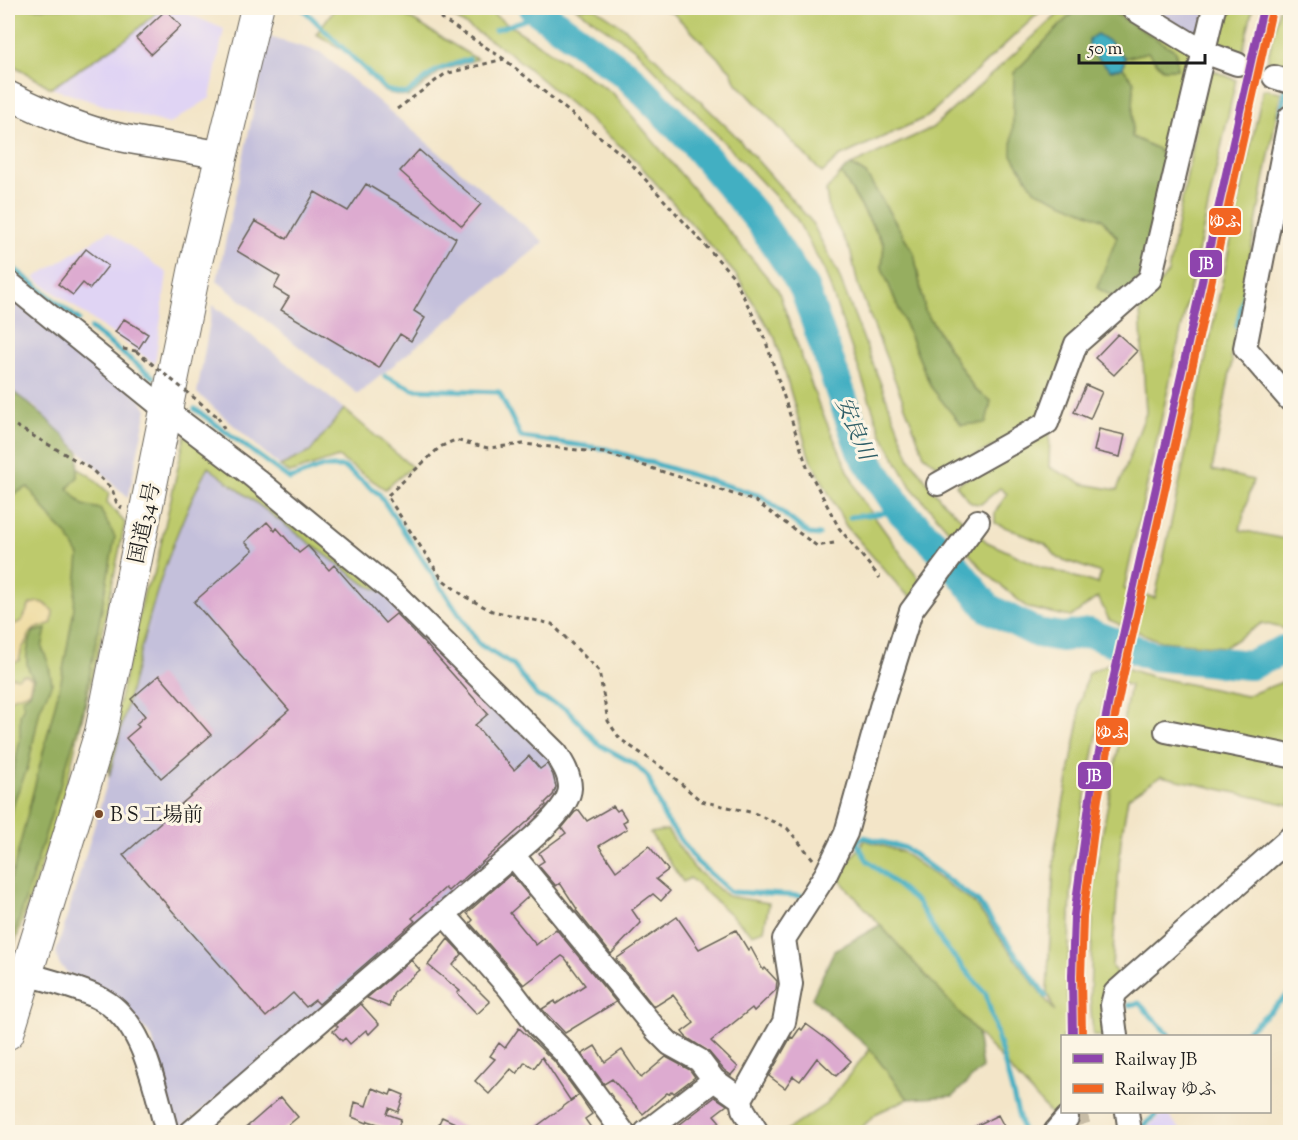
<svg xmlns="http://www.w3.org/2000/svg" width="1298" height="1140" viewBox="0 0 1298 1140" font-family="'Sorts Mill Goudy','Noto Serif JP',serif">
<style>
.built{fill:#e0d4f4}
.industrial{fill:#c4c0db}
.green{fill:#bdca6c;stroke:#6c7344;stroke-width:1.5}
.forest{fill:#96ae60;stroke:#59653e;stroke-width:1.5}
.sand{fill:#eeda9e;stroke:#857b5d;stroke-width:1.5}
.water{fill:#43afc2;stroke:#30666f;stroke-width:1.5}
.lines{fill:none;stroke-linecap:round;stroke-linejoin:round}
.stream{stroke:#43afc2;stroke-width:5}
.river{stroke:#43afc2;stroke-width:30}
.building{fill:#ddabd0}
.minor-tunnel{stroke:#c8bda6;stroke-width:22;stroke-dasharray:22 11;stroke-linecap:butt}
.minor-casing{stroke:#676258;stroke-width:26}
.major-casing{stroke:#676258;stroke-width:30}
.highway-casing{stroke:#676258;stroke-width:34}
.path{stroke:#676258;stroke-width:3;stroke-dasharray:4.5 4.5;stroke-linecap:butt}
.minor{stroke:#fff;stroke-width:22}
.major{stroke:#fff;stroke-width:27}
.highway{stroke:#fff;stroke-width:32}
.path-bridge{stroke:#676258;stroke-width:3;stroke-dasharray:4.5 4.5;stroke-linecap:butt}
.rail-1-casing{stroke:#fcf5e5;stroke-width:12}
.rail-2-casing{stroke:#fcf5e5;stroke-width:12}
.rail-1{stroke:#8e44ad;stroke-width:8}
.rail-2{stroke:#f26522;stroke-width:8}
.bus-dot{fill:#7a4b2a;stroke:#fcf5e5;stroke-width:2}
.labels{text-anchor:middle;stroke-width:6;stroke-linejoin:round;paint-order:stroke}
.bus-label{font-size:20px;fill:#1c1c1c;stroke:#fcf5e5;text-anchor:start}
.street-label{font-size:21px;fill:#1c1c1c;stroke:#fcf5e5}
.water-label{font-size:22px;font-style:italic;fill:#2e5e67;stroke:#fcf5e5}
.line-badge{stroke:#fcf5e5;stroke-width:2}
.badge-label{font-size:16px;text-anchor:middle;font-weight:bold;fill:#fff}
</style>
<rect width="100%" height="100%" fill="#fcf5e5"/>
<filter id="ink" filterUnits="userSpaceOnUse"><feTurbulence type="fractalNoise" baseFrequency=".0167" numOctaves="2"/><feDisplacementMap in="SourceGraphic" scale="12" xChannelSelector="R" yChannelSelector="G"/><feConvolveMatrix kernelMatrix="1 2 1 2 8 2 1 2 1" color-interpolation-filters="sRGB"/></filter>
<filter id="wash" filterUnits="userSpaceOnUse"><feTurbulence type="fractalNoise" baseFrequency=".008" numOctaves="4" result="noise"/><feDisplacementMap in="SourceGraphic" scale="24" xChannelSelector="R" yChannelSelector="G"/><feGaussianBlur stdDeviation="1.35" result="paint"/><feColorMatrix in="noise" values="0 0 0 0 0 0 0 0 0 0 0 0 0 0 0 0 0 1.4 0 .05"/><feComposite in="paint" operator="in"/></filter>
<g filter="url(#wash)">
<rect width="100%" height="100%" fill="#f3e5c8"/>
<path class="built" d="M162,8h12l50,21 -14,69 -41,26 -60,-17 -58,-19 75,-49z
M109,231l58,42 -12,91 -121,-86z
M1165,1112l18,20h-41z"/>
<path class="industrial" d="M1152,8h54l-7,31z
M269,37l51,15 224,190 -186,152 -141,-113z
M8,295l132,104 7,10 -19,89 -93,-91 -27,-19z
M213,305l131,104 -34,43 -30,14 -83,-73z
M208,467l158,118 23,9 163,164 9,27 -4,15 -43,43 -332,284 -12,-11 -18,-79 -38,-41 -46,-23 -9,-9 -3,-11 53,-176 44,-176 37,-102z"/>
<path class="green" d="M8,8h154l-36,31 -75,49 -43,-26z
M335,8h58l84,51 -36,12 -33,26 -23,-5 -40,-41 -29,-17z
M439,8h47l5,5 122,80 165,197 40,113 42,94 58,80 13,34 -28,-20 -57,-65 -37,-70 -34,-118 -38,-62 -106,-121 -121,-102z
M576,8h19l31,21 107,104 78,88 26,50 73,188 31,41 46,42 55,25 56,17 3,-11 -43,-15 -13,-14 -50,-21v-11l12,-18 -7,-6 -19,16 -10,-1 -15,-18 94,-56 -1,38 34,17 34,6 29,-77 -6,-103 28,-38 40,-204 28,12 -112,509 31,9 108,-509 18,3 -50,264 1,5 -20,109 41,10 -13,50 50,10v90l-28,-7 -37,24 -65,-6 -51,-21 -11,-23 -27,20 -43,-9 -42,-35 -75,-86 -30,-54 -56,-161 -29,-54 -161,-169z
M661,8h383l-117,109 -88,40 -17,16 -87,-92 -4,-10 -58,-58z
M1065,8h19l-8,2 -62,63 20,117 68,29 15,19 -19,50 19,11 -48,41 -26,82 -99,49 -20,-16 -66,-170 -7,-32 -22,-42 -3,-20 15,-18 43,72 -2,23 49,119 60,14 -16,-11 -50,-79 -11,-58 -48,-79 -15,-9 81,-37z
M1106,8h16l72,44 -24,117 -12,-20 -26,-12 2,-55 -11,-14 2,-10 23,-6 14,17h15z
M1222,8h31l-11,47 -28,-11z
M1279,8h11v53l-1,7 -22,-5z
M344,409l68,58 -27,22 -47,-32 -48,16 -10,-7 30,-14z
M8,425l81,50 20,18 -2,9 18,21 -30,143 -34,140 -53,158z
M186,431l203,163 -23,-9 -158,-118c-52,95 -72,205 -99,310l1,-35 35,-153 9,-14z
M1110,663l40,13 96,20 44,-17v126l-129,-29 -33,22 -7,41 -9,128 10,12 -11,57h-18l-3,-40 4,-118 36,-193 -23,-3 -35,185 -5,131 5,38h-10v76l-5,9 -220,-244 28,-37 37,12 73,52 80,108 -8,-20 8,-145 24,-126v-16l9,-32z
M667,830l27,38 33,28 42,7 -5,27 -12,4 -62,-56 -7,4 -33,-49z
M870,1049l38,50 -31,14 -20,19h-73l42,-28z"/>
<path class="forest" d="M1084,8h22l70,43 1,18h-14l-15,-17 -23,6 -15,-16 -21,8 21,20 13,-2 11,14 -2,55 26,12 12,20 -28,107 -25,23 -20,-11 20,-51 -15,-18 -68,-29 -22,-35 2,-82 62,-64z
M851,165l15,9 48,79 11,58 50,79 16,11 -5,22 -25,2 -30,-38 -49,-119 2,-24 -43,-71z
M8,388c27,19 49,39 71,64l-1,25 -10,11 15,17 17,4 15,28 -32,174 -75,245v-69l7,-23 46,-183 12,-66 6,-59 -12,-21 -13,-13 -26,-35 -20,10z
M46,629l-4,19 6,14 4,21 -12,26 -12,58 -13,32 -7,31v-45l3,-4 9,-41v-26l4,-8 -2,-7 8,-6 4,-14c-12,-15 -7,-31 -1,-47z
M880,925l97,107 5,36 -29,28 -45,3 -38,-50 -58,-51 22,-47z"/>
<path class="sand" d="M38,602l6,1 9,8 -1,12 -17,6 -6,5 -1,6 -6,8 -3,13 -8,3 -3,-1v-36l14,-6 8,-17z
M22,675h5l5,4 -3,13 -18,6 -3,8v-30l10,2z"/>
<path class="water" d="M1097,34l13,8 15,16 -2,10 -13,2 -21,-20v-11z"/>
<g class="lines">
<path class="stream" d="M302,8l84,82 20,4 31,-24 32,-11
M495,30l47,-16
M1281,116l5,-29
M8,264l71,56
M1237,326l10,-45
M91,329l62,48
M385,376l28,13 86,3 22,45 85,12 155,47 48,38 10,1
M195,409l95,70 32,-12h22l35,27 100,150 34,21 24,31 30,13 31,35 38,21 12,12 16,40 33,45 34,30 72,4
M850,517l51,-6
M1129,1005l10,-2 31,33
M1242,1036l48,-43
M1142,1127l17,-15
M1023,1132l-37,-138 -43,-50 -25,-41 -51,-43 -11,-18 8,-5 41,11 73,54 68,94"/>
<path class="river" d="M534,8l93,67 66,67 66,78 45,68 57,163 40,60 44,43 43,54 49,25 25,4 27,-4 64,23 97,9 34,-15 6,2"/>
</g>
<g id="blocks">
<path class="building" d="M166,10l15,16 -30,28 -15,-16z
M419,150l62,54 -19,22 -62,-55z
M366,184l90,54 -42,73 11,7 -14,23 -11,-7 -21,34 -98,-58 8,-13 -15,-9 6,-11 -43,-26 18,-30 32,18 28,-47 33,19z
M86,249l22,17 -18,23 -7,-6 -10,12 -15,-11z
M124,319l24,15 -9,14 -24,-16z
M1118,334l19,17 -23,24 -19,-17z
M1086,385l16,7 -12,27 -16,-7z
M1099,429l26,6 -5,22 -26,-6z
M267,522l8,9 2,-3 22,25 9,-7 21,24 5,-5 51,58 11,-9 26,26 66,74 -13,11 39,45 15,-14 11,13 7,-5 6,11 3,12 -3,8 -8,8 1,2 -87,78 -1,-1 -10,9 -3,-3 -33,30 3,3 -7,6 -89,77 -4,-4 -9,7 -13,-14 -27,24 -143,-162 166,-145 -95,-108 59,-52 -8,-8z
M159,675l52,60 -50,43 -35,-40 13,-11 -3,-3 9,-8 -14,-17z
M613,806l4,5 3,-2 7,11 -4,2 4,7 -28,17 17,25 33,-25 19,24 -12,9 14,12 -9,10 -8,-7 -21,16 9,13 -30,31 -35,-44 1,-1 -17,-26 -4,3 -18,-21 6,-4 -5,-8 27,-20 -4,-5 13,-16 4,-2 8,11z
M511,874l18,22 -19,17 26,32 20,-16 60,73 -51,31 -23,-24 13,-8 1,3 29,-19 -20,-27 -3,-2 -38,29 -54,-62 3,-3 -6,-7z
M677,917l22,32 37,-19 12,20 3,-2 12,22 2,-2 12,13 -1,9 -22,21 -2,-3 -41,33 27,26 -7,8 -7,-5 -15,-18 -23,-15 -4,-5 12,-9 -21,-28 -19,12 -38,-48z
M448,939l14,15 -9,11 37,37 -13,12 -20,-21 3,-2 -32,-26z
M411,960l9,10 -26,22 -5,15 -22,-9z
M361,1004l18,20 -10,10 -3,-4 -16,14 -5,-6 -3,3 -9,-10 5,-4 -2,-2z
M806,1024l26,19 19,18 -15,15 -19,-18 -17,23 -7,-5 -8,12 -16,-12 22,-39 2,1 7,-10 2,2z
M519,1028l35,33 25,34 -9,5 -28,-43 -8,11 -9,-6 -8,12 -6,-5 -22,25 -14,-13 20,-22 -5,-3 9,-13 6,5z
M595,1046l10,16 17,-12 19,28 25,-21 24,13 5,7 -21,16 -2,-2 -3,3 -2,-1 -24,21 -31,-35 -8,5 -22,-30z
M372,1088l18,7 2,-5 12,5 -6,17 -9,-4 -2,6 14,5 -4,11 -29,-9 -1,2 -15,-6 3,-15 11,4z
M579,1095l13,19 -7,5 9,13h-65z
M281,1097l17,20 -18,15h-39z
M715,1097l12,8 -13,10 6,7 -14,10h-36z
M998,1115l9,17h-44z
M442,1117l32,15h-39z"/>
</g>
</g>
<g filter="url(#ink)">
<use href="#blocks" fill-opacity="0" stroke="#676258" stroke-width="1.5"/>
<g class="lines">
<path class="minor-tunnel" d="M1237,64l37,13
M1067,1118l20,-6"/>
<defs>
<path id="minor" d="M1132,8l72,44 33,12
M1274,77l16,5
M1290,117l-45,231 45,52
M8,282l159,129 78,59 145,119 166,164c7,11 14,22 14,35 -1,22 -41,53 -57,67l-322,277
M938,484l109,-61 29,-79 74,-65 64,-271
M1166,731l124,25
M513,855l144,176 13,13 29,16 15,20 27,19 2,10 14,23
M444,914l66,75 29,38 25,25 59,80
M27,974c23,7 49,13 70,23 48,22 57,90 70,135
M1116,1036l-4,-31 3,-12 175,-155
M741,1099l43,-77 7,-38 -7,-45 42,-65 20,-41 35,-126 30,-96 67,-90
M1127,1112l3,20
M646,1132l68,-52
M1055,1132l12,-14"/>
<path id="major" d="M8,95c37,18 75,35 115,43 34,7 67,10 100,18"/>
<path id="highway" d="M8,1033l93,-301 95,-470 61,-254"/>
</defs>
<use href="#minor" class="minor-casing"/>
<use href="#major" class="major-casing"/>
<use href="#highway" class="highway-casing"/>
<path class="path" d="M425,8l79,51 122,99 107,118 32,63 42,128 32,61 41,50
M397,109l48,-35 59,-15
M123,349l13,2
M218,417l6,12
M16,426l75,43 21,20 5,15 5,4
M813,859l-26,-31 -33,-15 -53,-12 -37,-32 -44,-30 -12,-18 -9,-50 -47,-47 -60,-13 -28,-15 -22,-17 -55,-83 53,-49 15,-7 33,8 35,-4 81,9 151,48 62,45 17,-3"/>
<use href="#minor" class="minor"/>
<use href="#major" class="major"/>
<use href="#highway" class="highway"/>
<path class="path-bridge" d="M136,351l82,66"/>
<defs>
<path id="rail-1" d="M1073,1036l-1,-60 2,-60 16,-118 23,-118 150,-672"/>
<path id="rail-2" d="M1082,1036l-1,-60 2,-59 15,-118 24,-117 150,-672"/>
</defs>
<use href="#rail-1" class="rail-1-casing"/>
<use href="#rail-2" class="rail-2-casing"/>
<use href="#rail-1" class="rail-1"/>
<use href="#rail-2" class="rail-2"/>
</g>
</g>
<circle class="bus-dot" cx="99" cy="814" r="5"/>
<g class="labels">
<g class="bus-label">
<text x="110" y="821">B S 工場前</text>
</g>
<g class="street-label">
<text transform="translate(144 523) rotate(-78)" y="7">国道34号</text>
</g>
<g class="water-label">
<text transform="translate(856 428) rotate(67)" y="8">安良川</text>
</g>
</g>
<g class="line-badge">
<rect x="1208" y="207" width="34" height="29" rx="6" fill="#f26522"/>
<rect x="1189" y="249" width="34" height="29" rx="6" fill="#8e44ad"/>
<rect x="1095" y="717" width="34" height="29" rx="6" fill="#f26522"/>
<rect x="1077" y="761" width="35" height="29" rx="6" fill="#8e44ad"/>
</g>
<g class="badge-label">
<text x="1225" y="227">ゆふ</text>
<text x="1206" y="269">JB</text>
<text x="1112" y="738">ゆふ</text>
<text x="1094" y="781">JB</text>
</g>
<rect width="1298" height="1140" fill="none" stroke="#fcf5e5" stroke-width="30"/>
<rect x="1061" y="1035" width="210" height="78" fill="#fcf5e5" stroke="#a29e95" stroke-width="1.5"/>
<rect x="1073" y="1054" width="30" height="9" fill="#8e44ad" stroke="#a29e95" stroke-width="1.5"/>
<text x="1115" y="1065" font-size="18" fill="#1c1c1c">Railway JB</text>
<rect x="1073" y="1084" width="30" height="9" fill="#f26522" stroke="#a29e95" stroke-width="1.5"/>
<text x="1115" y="1095" font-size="18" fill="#1c1c1c">Railway ゆふ</text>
<path d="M1079 54v9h126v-9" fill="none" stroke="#1c1c1c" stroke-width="3"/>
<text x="1088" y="54" font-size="18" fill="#1c1c1c" stroke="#fcf5e5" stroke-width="4.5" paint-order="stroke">50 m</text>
</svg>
